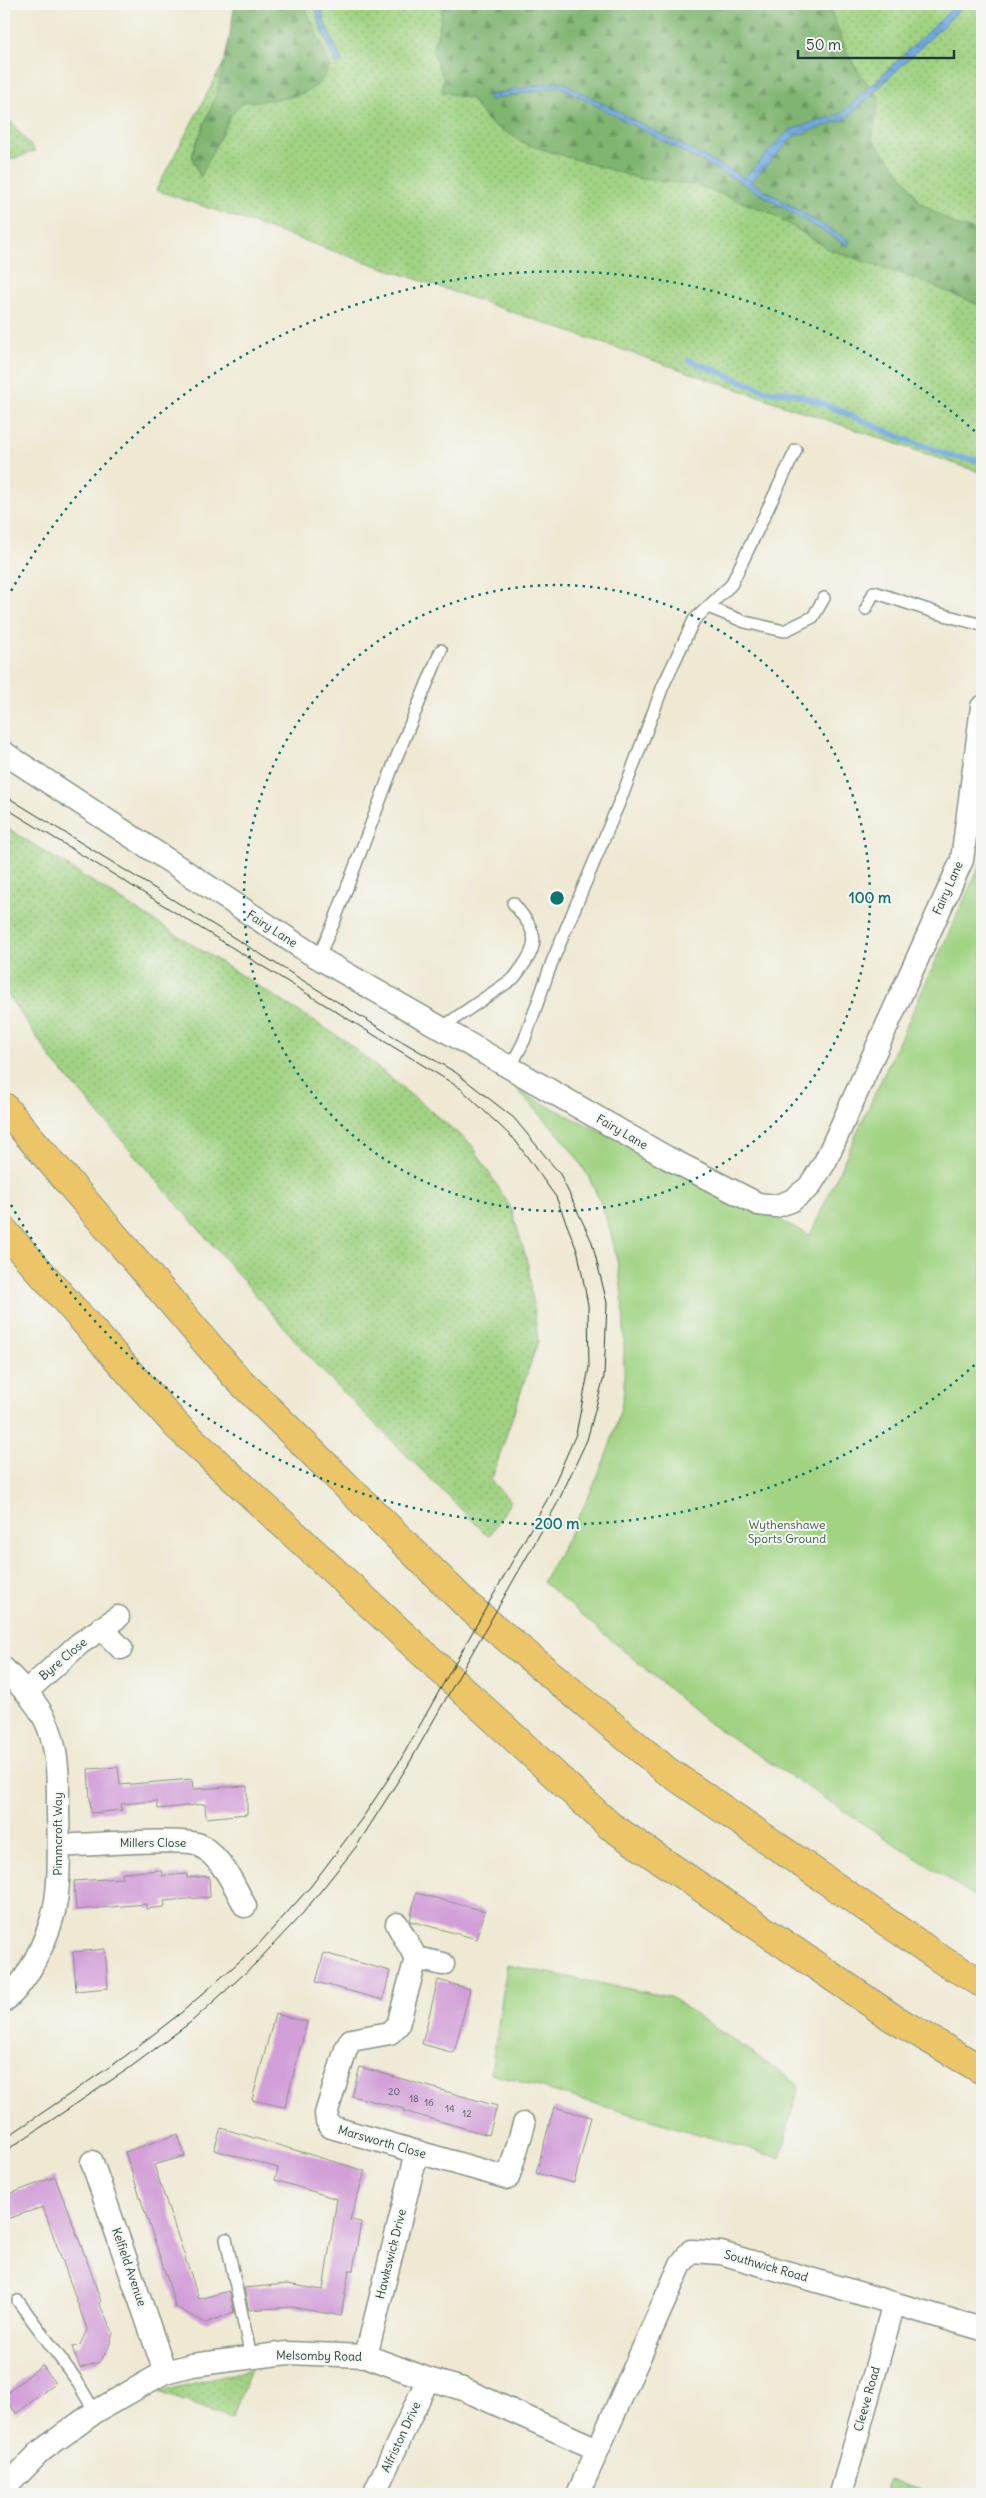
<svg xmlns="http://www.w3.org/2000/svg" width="986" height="2498" viewBox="0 0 986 2498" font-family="Delius,sans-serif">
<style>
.grass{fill:url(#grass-dots);stroke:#60885c}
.forest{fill:url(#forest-firs);stroke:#507952}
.green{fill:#a1d383;stroke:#60885c}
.water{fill:url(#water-waves);stroke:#48738a}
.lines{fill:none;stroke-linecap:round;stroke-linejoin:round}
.stream{stroke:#72a9e1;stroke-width:6}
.building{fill:#d29fd8}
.service-casing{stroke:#879384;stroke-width:14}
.minor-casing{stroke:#879384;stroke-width:25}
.motorway-casing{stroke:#879384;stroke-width:30}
.service{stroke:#fff;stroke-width:11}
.minor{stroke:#fff;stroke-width:22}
.motorway{stroke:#ecc569;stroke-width:28}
.tram{stroke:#1f3d34;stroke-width:1}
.ring{fill:none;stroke:#0f766e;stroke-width:2.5;stroke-dasharray:2.5 5}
.labels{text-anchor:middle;stroke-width:4;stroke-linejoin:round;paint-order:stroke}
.number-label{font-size:10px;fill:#4c565d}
.street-label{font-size:12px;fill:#1f3d34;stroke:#f6f6f2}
.park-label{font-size:12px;fill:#395b44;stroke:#f6f6f2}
.centre{fill:#0f766e;stroke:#f6f6f2;stroke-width:2.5}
.ring-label{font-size:15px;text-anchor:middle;font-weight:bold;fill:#0f766e;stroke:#f6f6f2;stroke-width:4;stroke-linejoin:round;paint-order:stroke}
</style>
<defs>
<pattern id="grass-dots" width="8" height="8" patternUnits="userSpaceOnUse" patternTransform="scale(1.25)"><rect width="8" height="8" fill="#a1d383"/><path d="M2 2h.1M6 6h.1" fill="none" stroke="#83ac6c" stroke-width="1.8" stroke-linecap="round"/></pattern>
<pattern id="forest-firs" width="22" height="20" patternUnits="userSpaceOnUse" patternTransform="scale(1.25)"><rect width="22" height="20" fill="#80b571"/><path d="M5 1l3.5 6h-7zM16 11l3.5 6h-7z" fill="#68945e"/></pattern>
<pattern id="water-waves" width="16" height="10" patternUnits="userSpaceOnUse" patternTransform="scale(1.25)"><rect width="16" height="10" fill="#72a9e1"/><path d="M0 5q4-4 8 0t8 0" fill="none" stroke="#5d8bb7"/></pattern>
</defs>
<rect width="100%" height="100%" fill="#f6f6f2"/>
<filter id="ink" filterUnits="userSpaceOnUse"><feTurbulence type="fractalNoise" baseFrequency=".02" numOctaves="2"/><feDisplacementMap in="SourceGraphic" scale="10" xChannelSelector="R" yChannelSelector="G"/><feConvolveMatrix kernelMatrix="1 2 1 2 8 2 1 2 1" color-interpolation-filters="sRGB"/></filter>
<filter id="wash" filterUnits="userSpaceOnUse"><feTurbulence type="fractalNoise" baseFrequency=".0096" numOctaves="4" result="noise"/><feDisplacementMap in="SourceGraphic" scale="20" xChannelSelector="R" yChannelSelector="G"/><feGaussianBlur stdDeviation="1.12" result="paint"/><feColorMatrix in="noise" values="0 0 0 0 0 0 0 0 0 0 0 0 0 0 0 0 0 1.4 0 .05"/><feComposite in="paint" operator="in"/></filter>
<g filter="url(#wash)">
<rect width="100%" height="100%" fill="#efe9d4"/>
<path class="grass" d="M255,4h727v469l-826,-283z
M4,114l31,37 -31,11z
M4,826l340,214 128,105 40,65 16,55 10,76 -47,140 20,20 -22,36 -169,-168 -267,-308 -49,-72z
M251,2369l-19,49 -73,-26z
M889,2480l45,14h-49z"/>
<path class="forest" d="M235,4h69l26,62c-13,35 -55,33 -87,36l-12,13 -31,62 -8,-21 2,-7 23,-56 12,-53z
M443,4h384c9,15 12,32 20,48 8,17 20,31 32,45l-7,41 36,45 11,19 37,23 26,7v74l-64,-26 -90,-31 -57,-36 -75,-28 -55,-6 -113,-34 -41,-24 -16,-22 -29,-7 1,-15 -11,-27 7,-20z"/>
<path class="green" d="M981,863h1v1038l-273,-178 -166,-141c33,-58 66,-118 80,-184 2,-12 1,-26 1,-38 2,-70 -8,-147 -50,-206 -16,-23 -37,-42 -56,-63l292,144z
M507,1965l163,32 129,88 -19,73 -289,-85z"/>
<path class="water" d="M315,4h6l3,16 18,42 -6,3 -17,-43z
M957,4h9l-120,115 -52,17 -43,46 99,59 -2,5 -108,-64 -181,-96 -70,14 -1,-5 72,-14 184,97 45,-48 52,-16z"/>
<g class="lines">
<path class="stream" d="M689,360l77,31 27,2 41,15 68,30 49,18 31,5"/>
</g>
<g id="blocks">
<path class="building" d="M118,1767l2,18 72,-6 1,10 54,-3v28l-41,4 -1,-14 -47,5 -1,-8 -36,3 1,6 -31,3 -3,-44z
M161,1870l1,6 25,-2v4l22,-2 1,21 -46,4 1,6 -19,2v-5l-70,6 -2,-29 48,-3v-5z
M416,1893l69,18 -8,28 -67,-18z
M105,1949l3,39 -32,3 -3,-39z
M324,1953l66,18 -7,29 -67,-18z
M438,1980l32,9 -16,64 -32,-9z
M275,2014l32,8 -22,85 -33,-7z
M360,2067l137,39 -8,29 -86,-24 1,-2 -52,-13z
M554,2107l37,10 -17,66 -38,-10z
M221,2128l144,43 -15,49 11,2 -8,48h-4l-8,46 -49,-9 -43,3 -5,-22 43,-4 36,6 14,-91 -62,-19 3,-12 -64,-18z
M178,2134l7,22 -31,9 45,134 30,-8 5,21 -28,11 -33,-17 2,-1 -8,-27 -42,-126z
M55,2177l35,92 11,33 -2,1 14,29 -4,15 -9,15 -20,6 -8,-21 8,-2 7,-16 -44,-122 -39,13v-24z
M42,2365l13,18 -39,31 -12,-19z"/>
</g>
</g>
<g filter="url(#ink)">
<use href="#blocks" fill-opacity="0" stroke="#879384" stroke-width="1"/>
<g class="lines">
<defs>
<path id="service" d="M708,607l37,15 39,9 29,-14 11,-19
M866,609l8,-17 63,21 45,12
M318,958l16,-36 61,-161 46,-111
M441,1028l73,-50c27,-35 26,-42 -1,-75
M510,1068l14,-27 28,-79 72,-171 39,-105 31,-66 37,-35 65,-135
M226,2239l25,118
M18,2301l57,77 20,34"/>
<path id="minor" d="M4,753l306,200 356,204 92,47 18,2 15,-5 18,-14 16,-25 137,-302 20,-153
M101,1628l20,20
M4,1669c16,16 36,36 44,57 11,28 10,58 10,87 1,27 2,54 -1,80 -3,33 -27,88 -53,108
M26,1692l53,-48 39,-27
M59,1846c22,-1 128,-9 141,-1 23,15 33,38 45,61
M397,1924l19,34 -18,67 -8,8 -39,7 -5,9 -20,65 1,7 4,6 177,51 16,-54
M416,1958l27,6
M92,2162l73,210
M366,2356l51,-204
M4,2489l37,-38 54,-39 70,-40 27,-7 95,-12 79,3 62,23 35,10 134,60
M374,2494l54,-115
M578,2494l103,-230 10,-13 30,2 261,76
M841,2494l53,-191"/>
<path id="motorway" d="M4,1107l230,268 234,231 198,164 279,192 37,21
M4,1231l173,195 432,399 284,193 89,52"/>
</defs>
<use href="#service" class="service-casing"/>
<use href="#minor" class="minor-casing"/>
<use href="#motorway" class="motorway-casing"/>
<use href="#service" class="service"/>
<use href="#minor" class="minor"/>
<use href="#motorway" class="motorway"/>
<path class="tram" d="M4,795l382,237 69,40 59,46 46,56 32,68 15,61 -3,74 -17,63 -30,64 -150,263 -51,80 -53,66 -49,52 -63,57 -63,47 -124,83
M4,807l456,281 55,52 41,57 22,56 10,52 1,63 -13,66 -28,64 -150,266 -35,53 -52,69 -54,60 -75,66 -58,45 -120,82"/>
</g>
</g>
<g class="ring">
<circle cx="557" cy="898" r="313"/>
<path d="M980 1360A626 626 0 0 1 4 1192M4 604A626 626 0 0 1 980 436"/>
</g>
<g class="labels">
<g class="number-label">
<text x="394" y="2095">20</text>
<text x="414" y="2102">18</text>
<text x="429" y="2106">16</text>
<text x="450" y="2112">14</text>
<text x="467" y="2117">12</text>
</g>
<g class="street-label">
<text transform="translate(948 888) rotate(-66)" y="4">Fairy Lane</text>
<text transform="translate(272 929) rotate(33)" y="4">Fairy Lane</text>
<text transform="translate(622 1132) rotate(30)" y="4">Fairy Lane</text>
<text transform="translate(63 1659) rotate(-40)" y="4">Byre Close</text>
<text transform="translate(58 1834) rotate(-90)" y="4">Pimmcroft Way</text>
<text x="153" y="1847">Millers Close</text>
<text transform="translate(382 2142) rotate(16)" y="4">Marsworth Close</text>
<text transform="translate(391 2254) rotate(-76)" y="4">Hawkswick Drive</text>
<text transform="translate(766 2266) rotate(16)" y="4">Southwick Road</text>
<text transform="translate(129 2267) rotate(71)" y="4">Kelfield Avenue</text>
<text transform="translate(319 2356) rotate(1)" y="4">Melsomby Road</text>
<text transform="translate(867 2399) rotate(-74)" y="4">Cleeve Road</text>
<text transform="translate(401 2437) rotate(-65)" y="4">Alfriston Drive</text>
</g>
<g class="park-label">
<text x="787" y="1529">Wythenshawe<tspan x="787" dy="14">Sports Ground</tspan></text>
</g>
</g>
<circle cx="557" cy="898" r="8" class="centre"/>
<g class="ring-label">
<text x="870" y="903">100 m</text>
<text x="557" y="1529">200 m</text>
</g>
<rect width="986" height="2498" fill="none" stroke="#f6f6f2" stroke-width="20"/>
<path d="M798 50v8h156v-8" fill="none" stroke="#1f3d34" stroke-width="2.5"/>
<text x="806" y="50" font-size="15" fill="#1f3d34" stroke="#f6f6f2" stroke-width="4" paint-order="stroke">50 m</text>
</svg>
